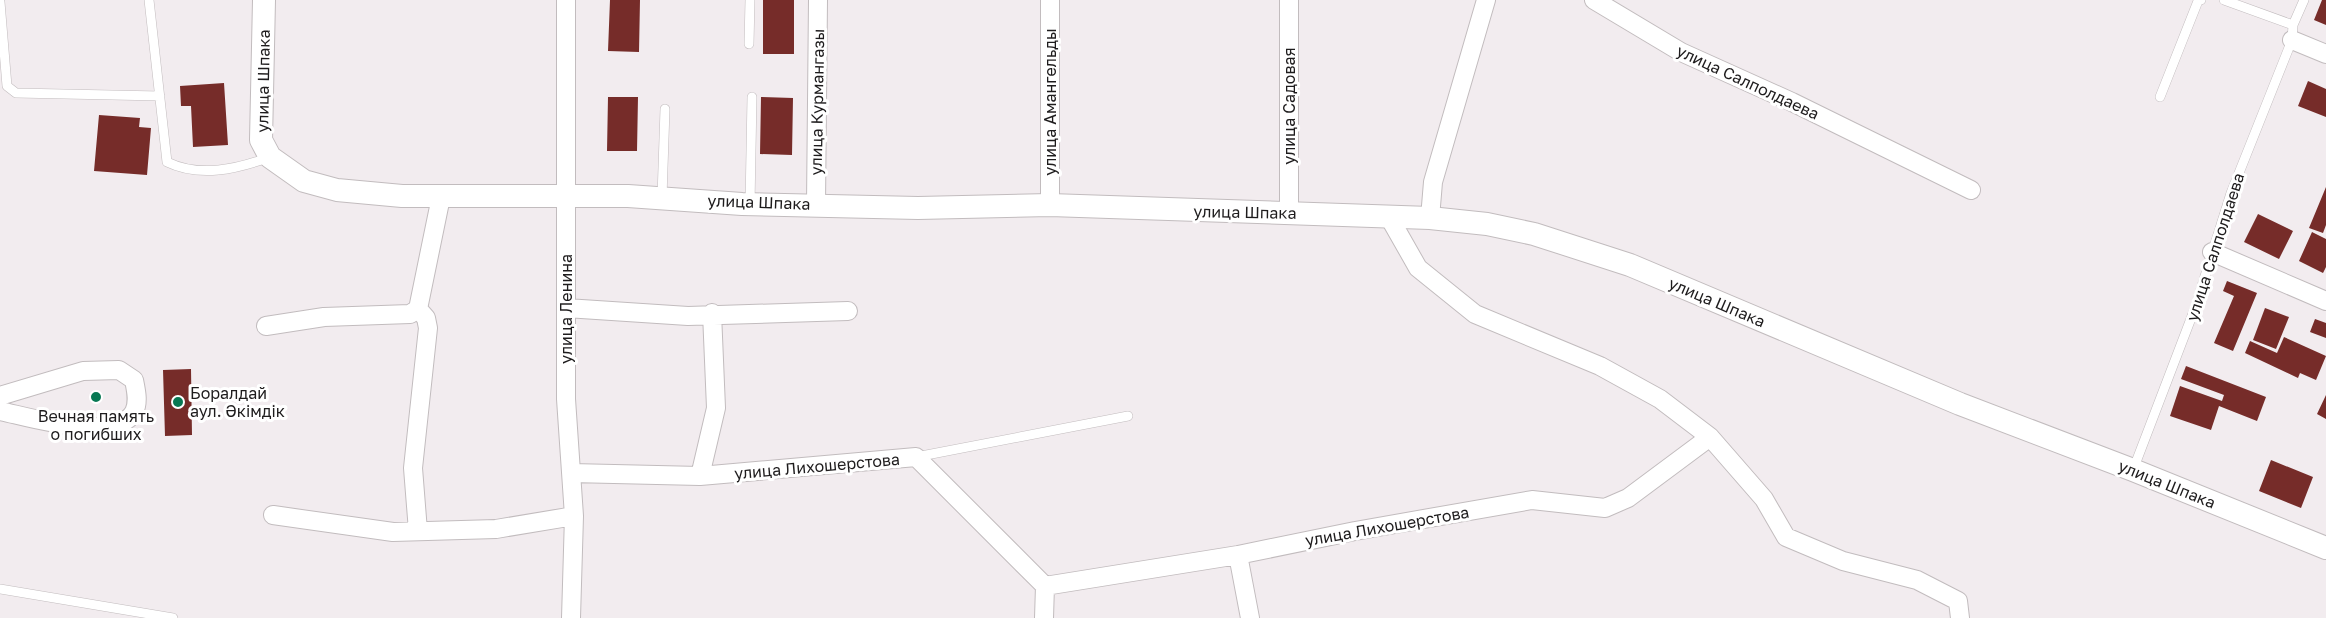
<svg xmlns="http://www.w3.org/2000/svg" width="2326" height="618" viewBox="0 0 2326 618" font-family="'Golos Text',sans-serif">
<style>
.building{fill:#762c29}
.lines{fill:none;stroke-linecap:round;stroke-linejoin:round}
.service-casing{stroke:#c2bcbe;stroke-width:10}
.minor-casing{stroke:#c2bcbe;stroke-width:20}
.tertiary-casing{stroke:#c2bcbe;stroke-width:24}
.service{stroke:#fff;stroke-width:9}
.minor{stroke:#fff;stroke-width:18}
.tertiary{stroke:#fff;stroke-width:22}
.poi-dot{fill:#077853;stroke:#fff;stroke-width:2}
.labels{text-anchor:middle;stroke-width:6;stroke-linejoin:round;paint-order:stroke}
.street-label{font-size:16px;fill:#1e1c1d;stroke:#fff}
.poi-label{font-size:16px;fill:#1e1c1d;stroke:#fff;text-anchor:start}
</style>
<rect width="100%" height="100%" fill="#f2ecef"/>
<path class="building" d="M610,0h30l-1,52 -31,-1z
M763,0h31v54h-31z
M2322,0h4v25l-12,-5z
M2308,81l18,8v28l-28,-11z
M224,83l4,62 -35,2 -2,-41h-10l-1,-20z
M608,97h30l-1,54h-30z
M761,97l32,1 -1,57 -32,-1z
M99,115l41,3 -1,9 12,1 -4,47 -53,-4z
M2326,187v38l-3,8 -14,-5z
M2258,214l35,17 -14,28 -35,-17z
M2312,232l14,7v28l-3,6 -24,-12z
M2227,281l30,12 -24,58 -19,-8 20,-47 -11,-5z
M2265,308l24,9 -13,32 -23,-9z
M2315,319l11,4v15l-16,-6z
M2284,337l42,19 -10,24 -16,-7 -2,5 -53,-25 5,-12 27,12z
M2186,366l80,31 -9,24 -38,-15 -8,24 -41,-14 10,-30 42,15 2,-6 -43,-16z
M191,369l1,66 -27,1 -2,-66z
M2326,395v24l-9,-5z
M2271,460l42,17 -12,31 -42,-17z"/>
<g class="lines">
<defs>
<path id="service" d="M149,0l18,162c33,16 70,7 103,-5
M2224,0l69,25
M0,2l7,84 9,7 144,3
M749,44l1,-44
M2160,97l38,-96 3,-1
M662,197l3,-88
M750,204l2,-107
M916,457l212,-41
M2133,470l62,-162 36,-115 61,-153 1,-15 11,-25
M0,589l173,29"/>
<path id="minor" d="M566,0v399l8,117 -3,102
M1050,0v205
M1594,0l87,52 111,50 179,88
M2292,40l34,14
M816,204l2,-204
M1289,212v-212
M1389,217l29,51 57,46 125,52 60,33 50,38 54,62 22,38 57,24 74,19 41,21 2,17
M1430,218l3,-36 53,-182
M2212,252l114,49
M566,308l122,8 160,-5
M266,326l58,-9 86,-3 8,-5 23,-112
M0,396l83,-25 36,-1 15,10c2,10 5,22 0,32 -18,32 -105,5 -134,-1
M571,473l129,3 216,-19 129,129 -1,32
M700,476l16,-68 -4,-95
M273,515l120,17 103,-3 78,-13
M418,531l-5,-63 15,-140 -2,-10 -8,-9
M1238,555l12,63
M1045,586l193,-31 117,-24 177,-31 73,8 23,-10 82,-61"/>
<path id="tertiary" d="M264,0l-3,140 9,17 34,24 33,9 65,6h226l114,8 176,4 132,-3 380,13 57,6 47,10 96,31 330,139 173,66 193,78"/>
</defs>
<use href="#service" class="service-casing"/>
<use href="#minor" class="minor-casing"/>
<use href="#tertiary" class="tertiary-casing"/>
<use href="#service" class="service"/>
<use href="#minor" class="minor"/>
<use href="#tertiary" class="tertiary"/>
</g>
<g class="poi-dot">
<circle cx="96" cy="397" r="6"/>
<circle cx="178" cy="402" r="6"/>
</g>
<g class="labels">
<g class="street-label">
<text transform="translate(263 81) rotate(-89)" y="6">улица Шпака</text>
<text transform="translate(1748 82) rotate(25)" y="6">улица Салполдаева</text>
<text transform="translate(817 102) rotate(-89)" y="6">улица Курмангазы</text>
<text transform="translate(1050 102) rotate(-90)" y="6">улица Амангельды</text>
<text transform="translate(1289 106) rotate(-90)" y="6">улица Садовая</text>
<text transform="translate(759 202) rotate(2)" y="6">улица Шпака</text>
<text transform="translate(1245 212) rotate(1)" y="6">улица Шпака</text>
<text transform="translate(2215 247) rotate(-72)" y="6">улица Салполдаева</text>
<text transform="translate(1717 302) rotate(23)" y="6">улица Шпака</text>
<text transform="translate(566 309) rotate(-90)" y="6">улица Ленина</text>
<text transform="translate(817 466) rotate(-5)" y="6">улица Лихошерстова</text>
<text transform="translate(2167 484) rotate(22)" y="6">улица Шпака</text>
<text transform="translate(1387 526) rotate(-10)" y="6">улица Лихошерстова</text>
</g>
<g class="poi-label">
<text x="190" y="399">Боралдай<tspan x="190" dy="18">аул. Әкімдік</tspan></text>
<text x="96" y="422" text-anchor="middle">Вечная память<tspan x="96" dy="18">о погибших</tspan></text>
</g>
</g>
</svg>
